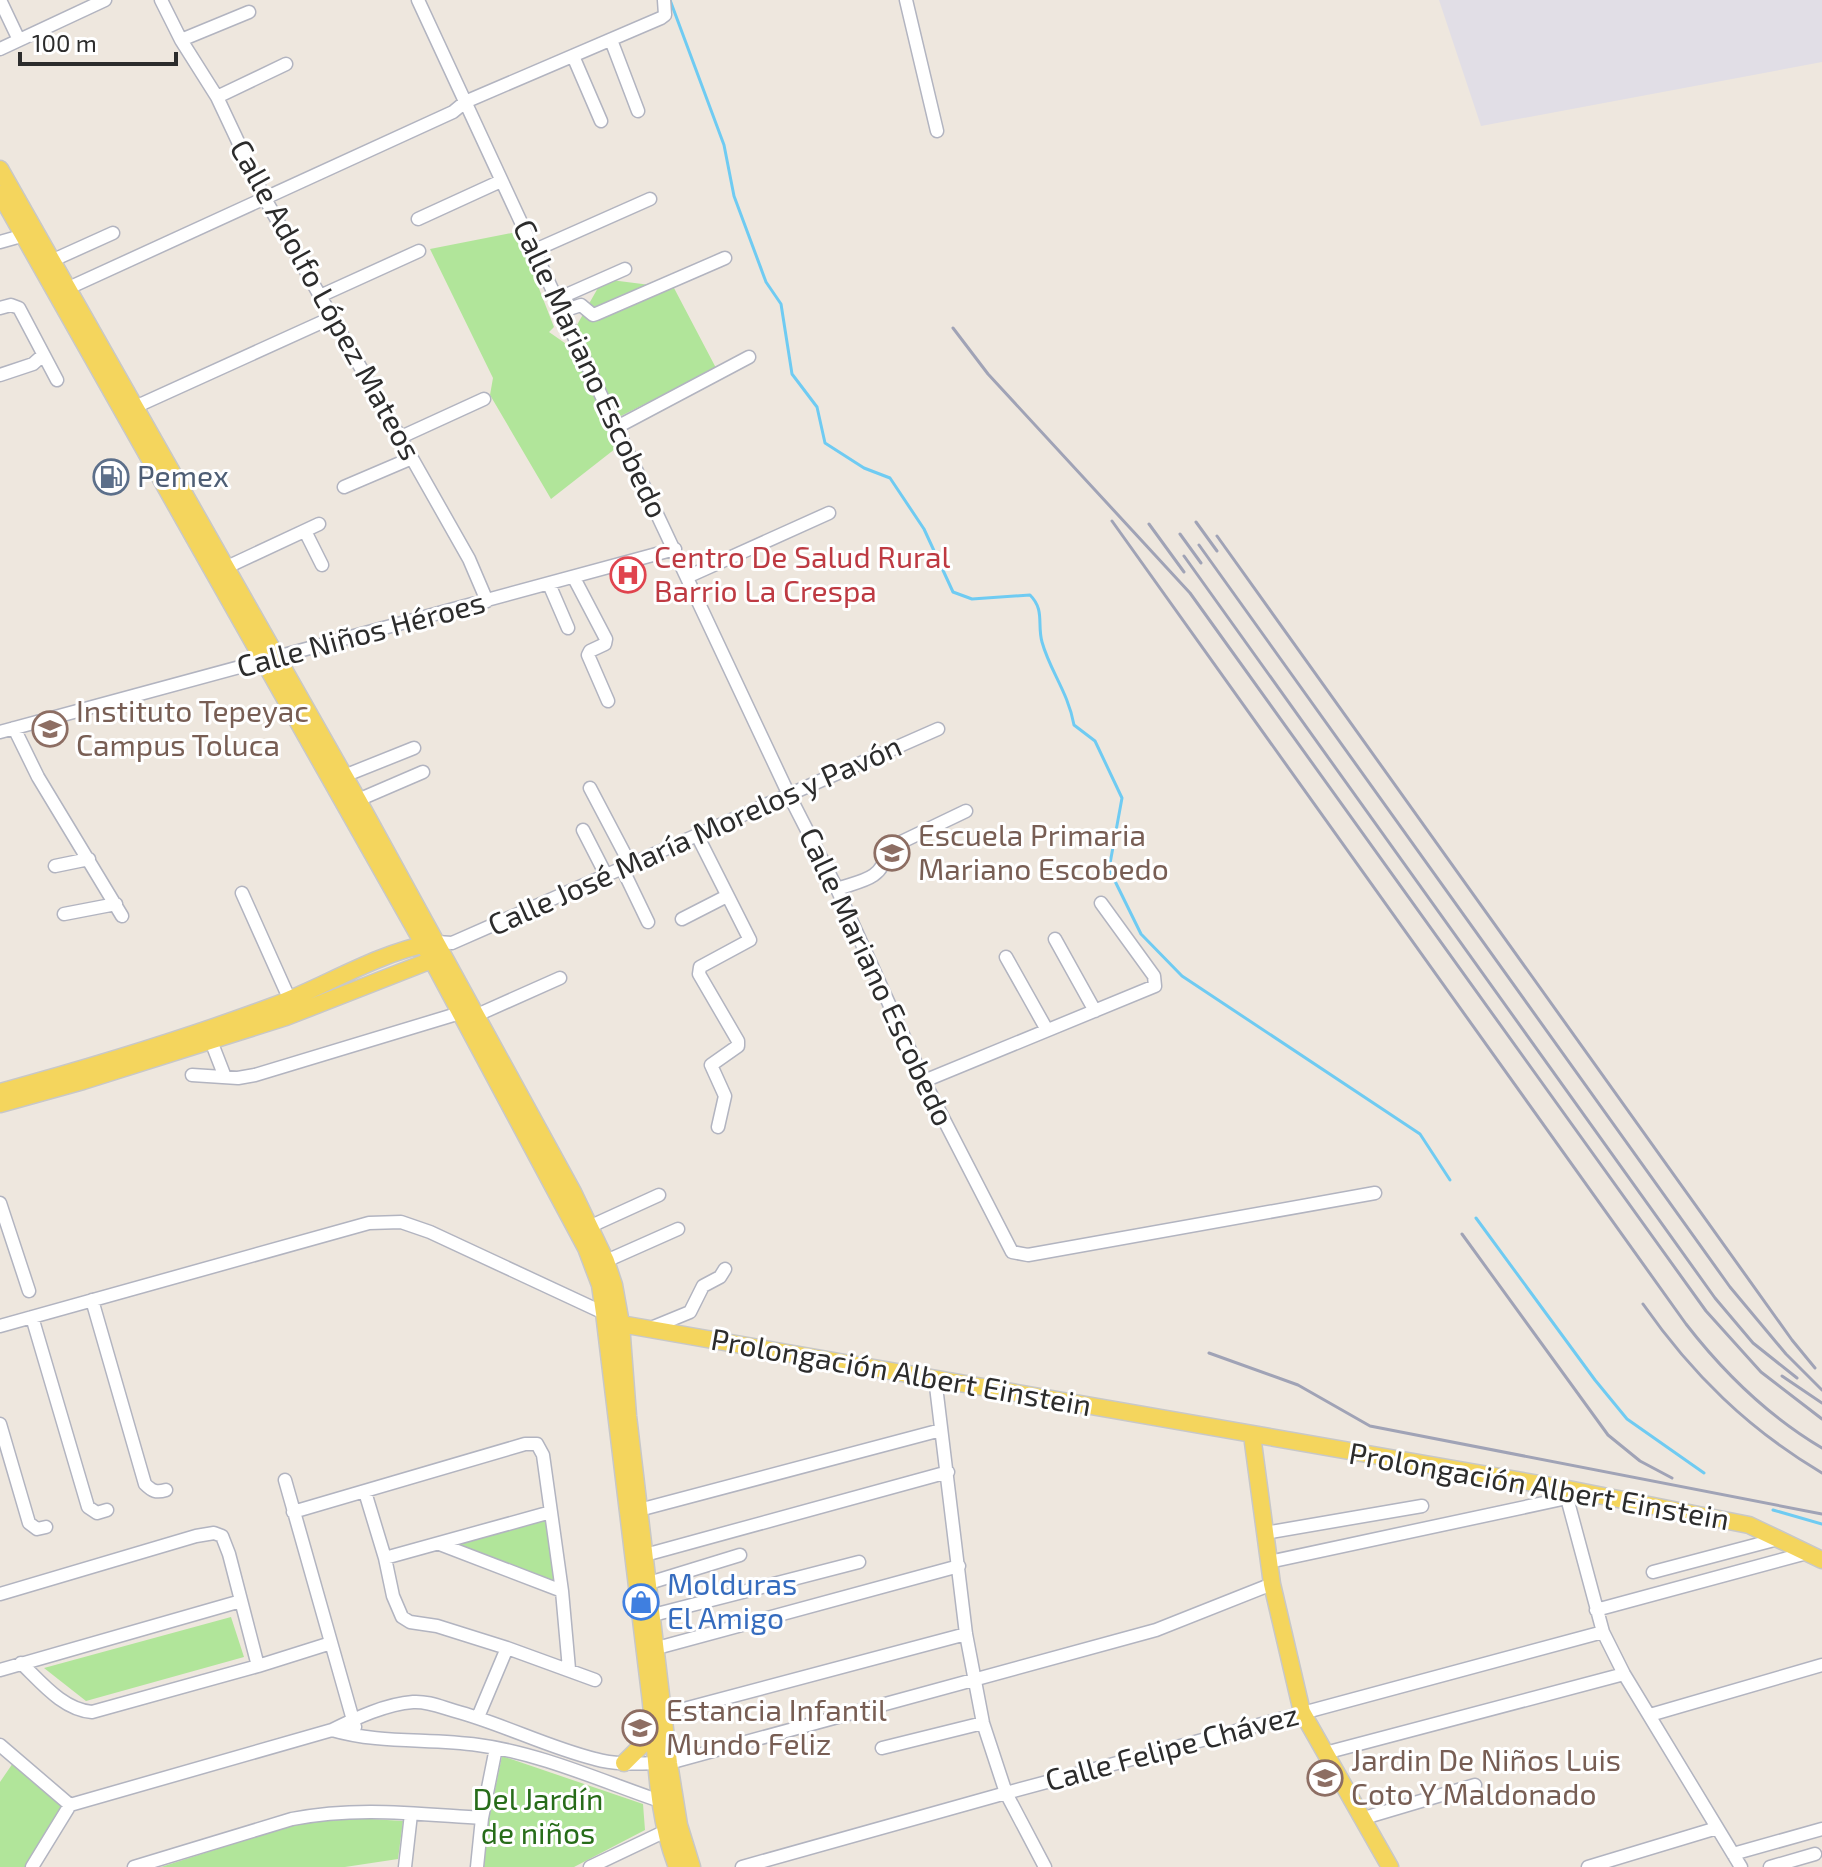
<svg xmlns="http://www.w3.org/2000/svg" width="1822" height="1867" viewBox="0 0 1822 1867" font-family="'Exo 2',sans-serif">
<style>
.industrial{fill:#e1dee6}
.green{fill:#b1e59a}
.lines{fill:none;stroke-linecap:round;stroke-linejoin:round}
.stream{stroke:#6fcbf2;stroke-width:3}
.minor-casing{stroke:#b2b4c0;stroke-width:15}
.major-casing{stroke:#c8c8c8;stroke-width:19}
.minor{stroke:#fff;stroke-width:12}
.major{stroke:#f4d55d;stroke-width:16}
.rail{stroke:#a0a3b6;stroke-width:3}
.labels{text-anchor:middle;stroke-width:6;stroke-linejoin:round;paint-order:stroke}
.street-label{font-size:30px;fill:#2c2c2c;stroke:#fff}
.service-label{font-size:30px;fill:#4e5e75;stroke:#fff;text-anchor:start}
.health-label{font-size:30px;fill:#be3a42;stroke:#fff;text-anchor:start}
.education-label{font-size:30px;fill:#785e54;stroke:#fff;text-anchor:start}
.shop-label{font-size:30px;fill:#366cbe;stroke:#fff;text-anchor:start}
.park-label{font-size:30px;fill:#276c19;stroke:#fff}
</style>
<rect width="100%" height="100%" fill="#eee7de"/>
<path class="industrial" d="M1439,0h383v62l-341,64z"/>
<path class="green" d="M517,232l37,95 -5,5 33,23 38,90 -69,54 -61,-104 3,-17 -63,-129z
M603,279l71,9 42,80 -95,48 -3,8 -45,-92z
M548,1517l9,68 -100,-40z
M231,1617l13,40 -158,44 -42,-33z
M502,1756l141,48 2,26 -71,37h-90l4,-44z
M13,1763l53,38 -40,66h-26v-85z
M338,1817l65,4 -5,38 -53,8h-184l134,-43z"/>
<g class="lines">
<path class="stream" d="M670,0l54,145 10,51 32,86 15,22 11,70 25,33 8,36 39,25 26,10 34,51 29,63 19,7 58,-4c15,15 7,29 12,47 8,29 26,50 32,83l21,16 27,57 -13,71 32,65 41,42 238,158 30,46
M1476,1218l119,162 32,39 77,54
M1773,1510l49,14"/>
<defs>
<path id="minor" d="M0,0l19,40
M161,0l20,40 36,57 47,100 205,362 18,42
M418,0l183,395 188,400 48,94 87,192 88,171 16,3 347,-62
M906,0l31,131
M181,40l68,-28
M611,40l27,71
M0,49l105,-49
M573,56l28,65
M217,97l69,-33
M418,219l83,-38
M0,242l32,-9
M535,250l115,-51
M51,261l62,-28
M62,291l391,-179 12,-10 196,-84 4,-3 -1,-15
M320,296l99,-45
M557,299l68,-30
M0,308l11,-3 8,3 38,72
M563,311l18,-6 12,10 3,-1 129,-56
M0,375l33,-11 10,-9
M135,407l196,-89
M617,427l132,-70
M401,437l83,-38
M344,487l68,-29
M305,531l17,34
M227,567l92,-43
M687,577l142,-64
M574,578l32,61 -1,5 -15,7 -2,4 20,46
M549,584l19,44
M14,728l24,49 84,139
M0,732l675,-183
M344,776l70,-28
M590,788l40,76
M358,800l65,-28
M583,830l23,45
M697,835l53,105 -50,27 -1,7 39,67v5l-27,19 14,31 -7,31
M55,866l34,-7
M622,868l26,54
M837,889c22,-8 46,-9 49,-36l7,-7 73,-35
M242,893l47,105
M64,914l52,-10
M682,919l45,-23
M1055,939l40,72
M437,942l15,1 486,-214
M1006,957l41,73
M477,1015l83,-37
M211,1041l14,36
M192,1075l46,3 17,-3 205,-62
M924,1081l231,-95 -1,-10 -53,-73
M0,1203l29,88
M591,1226l68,-31
M606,1261l72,-32
M92,1300l53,184c7,7 11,9 21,6
M32,1317l56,190 9,6 10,-3
M0,1326l369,-103 32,-1 29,10 174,81
M651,1328l39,-16 13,-26 17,-9 5,-8
M935,1378l31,256 17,89 23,70 39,74
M0,1424l29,99 8,6 9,-2
M285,1480l70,247
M1568,1489l-1,9 36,134 21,42 117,193
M365,1492l20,66 8,38 9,21 8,5 27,4 70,22 88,32
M639,1510l302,-80
M293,1512l232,-68h12l6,11 19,136 7,78
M1265,1533l157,-27
M442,1545l120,46
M645,1555l303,-83
M385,1558l166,-46
M1269,1562l298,-64
M1653,1572l125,-33
M649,1583l91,-28
M0,1594l196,-58 18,-3 8,3 7,18 29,112
M1596,1610l211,-57
M653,1615l206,-53
M657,1648l302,-82
M21,1663c20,19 42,47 71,49l166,-46 73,-23
M0,1670l241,-69
M665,1714l301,-80
M1650,1715l172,-50
M478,1717l29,-69
M332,1730c48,14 97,8 146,15 63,8 128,38 188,58
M0,1745l70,60
M882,1748l101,-25
M1325,1753l299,-79
M1364,1818l111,-33
M1733,1854l89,-25
M32,1867l38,-62 262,-75c24,-12 54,-26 81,-28 15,-1 28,5 42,9 48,13 92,36 140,48 24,7 50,4 74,4l487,-133 116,-46
M134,1867l158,-48c65,-13 125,-5 190,-1
M405,1867l6,-53
M477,1867l5,-49 14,-70
M590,1867l82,-39
M742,1867l264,-74 597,-161
M1588,1867l129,-39
M1770,1867l45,-13"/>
<path id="major" d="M0,169l358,631 215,392 33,69 8,24 7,39 7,92 41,347 10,62 13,42
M0,194l424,751 162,303 14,37 4,28c15,127 31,254 46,381 7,57 5,118 27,173
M0,1092c92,-25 184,-53 273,-86 53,-20 102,-52 158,-63
M0,1104l83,-23 203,-64 156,-61
M613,1319l8,5 947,165 181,36 73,35
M1252,1435l20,149 30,128 88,155
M624,1763l18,-18 11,-20"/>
</defs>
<use href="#minor" class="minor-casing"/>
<use href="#major" class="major-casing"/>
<use href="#minor" class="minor"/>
<use href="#major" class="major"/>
<path class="rail" d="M953,328l35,46 202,219 516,718 55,61 61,47
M1112,521l574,803c38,49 82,92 136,124
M1196,522l21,29
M1149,524l35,48
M1180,534l21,29
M1217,536l575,804 23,28
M1199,545l531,742 56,67 36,36
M1184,556l531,742 38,45 44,35
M1462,1234l146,201 32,26 32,17
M1643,1304c49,70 105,125 179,169
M1209,1353l89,32 72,41 452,88
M1782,1376l40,27"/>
</g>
<defs>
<symbol id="fuel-ring" viewBox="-11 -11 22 22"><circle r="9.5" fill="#fff" stroke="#5c6f8a" stroke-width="1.5"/><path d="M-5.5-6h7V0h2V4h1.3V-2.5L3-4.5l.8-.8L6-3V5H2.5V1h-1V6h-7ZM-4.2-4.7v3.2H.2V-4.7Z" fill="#5c6f8a"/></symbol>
<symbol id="hospital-ring" viewBox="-11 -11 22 22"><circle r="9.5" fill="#fff" stroke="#e0444e" stroke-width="1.5"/><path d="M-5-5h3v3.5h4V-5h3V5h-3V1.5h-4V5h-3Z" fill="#e0444e"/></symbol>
<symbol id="school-ring" viewBox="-11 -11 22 22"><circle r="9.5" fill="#fff" stroke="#8d6e63" stroke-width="1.5"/><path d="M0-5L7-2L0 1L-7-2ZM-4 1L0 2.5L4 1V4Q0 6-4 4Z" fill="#8d6e63"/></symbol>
<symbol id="shop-ring" viewBox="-11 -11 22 22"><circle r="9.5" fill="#fff" stroke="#3f7fe0" stroke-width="1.5"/><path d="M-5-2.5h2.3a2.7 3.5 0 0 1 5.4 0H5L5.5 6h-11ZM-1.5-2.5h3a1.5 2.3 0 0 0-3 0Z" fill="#3f7fe0"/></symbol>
</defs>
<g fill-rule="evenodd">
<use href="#fuel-ring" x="91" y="457" width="40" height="40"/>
<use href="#hospital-ring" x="608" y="555" width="40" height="40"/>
<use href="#school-ring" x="30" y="709" width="40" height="40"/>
<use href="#school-ring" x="872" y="833" width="40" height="40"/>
<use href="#shop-ring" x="621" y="1582" width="40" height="40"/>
<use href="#school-ring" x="620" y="1708" width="40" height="40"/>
<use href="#school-ring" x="1305" y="1758" width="40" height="40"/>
</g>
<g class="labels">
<g class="street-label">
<text transform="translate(325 300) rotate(61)" y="10">Calle Adolfo López Mateos</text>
<text transform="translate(590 369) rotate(65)" y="10">Calle Mariano Escobedo</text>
<text transform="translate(361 635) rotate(-15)" y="10">Calle Niños Héroes</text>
<text transform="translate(695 836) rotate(-24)" y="10">Calle José María Morelos y Pavón</text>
<text transform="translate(876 977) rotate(65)" y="10">Calle Mariano Escobedo</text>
<text transform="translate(901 1373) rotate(10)" y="10">Prolongación Albert Einstein</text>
<text transform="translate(1539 1487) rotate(10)" y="10">Prolongación Albert Einstein</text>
<text transform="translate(1172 1748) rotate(-15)" y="10">Calle Felipe Chávez</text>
</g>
<g class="service-label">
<text x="137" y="487">Pemex</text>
</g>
<g class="health-label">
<text x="654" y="568">Centro De Salud Rural<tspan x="654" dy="34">Barrio La Crespa</tspan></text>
</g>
<g class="education-label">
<text x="76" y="722">Instituto Tepeyac<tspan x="76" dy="34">Campus Toluca</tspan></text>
<text x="918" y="846">Escuela Primaria<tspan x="918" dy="34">Mariano Escobedo</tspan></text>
<text x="666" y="1721">Estancia Infantil<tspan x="666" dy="34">Mundo Feliz</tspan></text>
<text x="1351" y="1771">Jardin De Niños Luis<tspan x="1351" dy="34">Coto Y Maldonado</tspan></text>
</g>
<g class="shop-label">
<text x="667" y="1595">Molduras<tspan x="667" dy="34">El Amigo</tspan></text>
</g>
<g class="park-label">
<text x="538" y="1810">Del Jardín<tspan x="538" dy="34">de niños</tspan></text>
</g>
</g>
<path d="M20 52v12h156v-12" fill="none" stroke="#2c2c2c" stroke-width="4"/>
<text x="32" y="52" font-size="24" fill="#2c2c2c" stroke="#ffffff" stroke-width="6" paint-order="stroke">100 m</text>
</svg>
